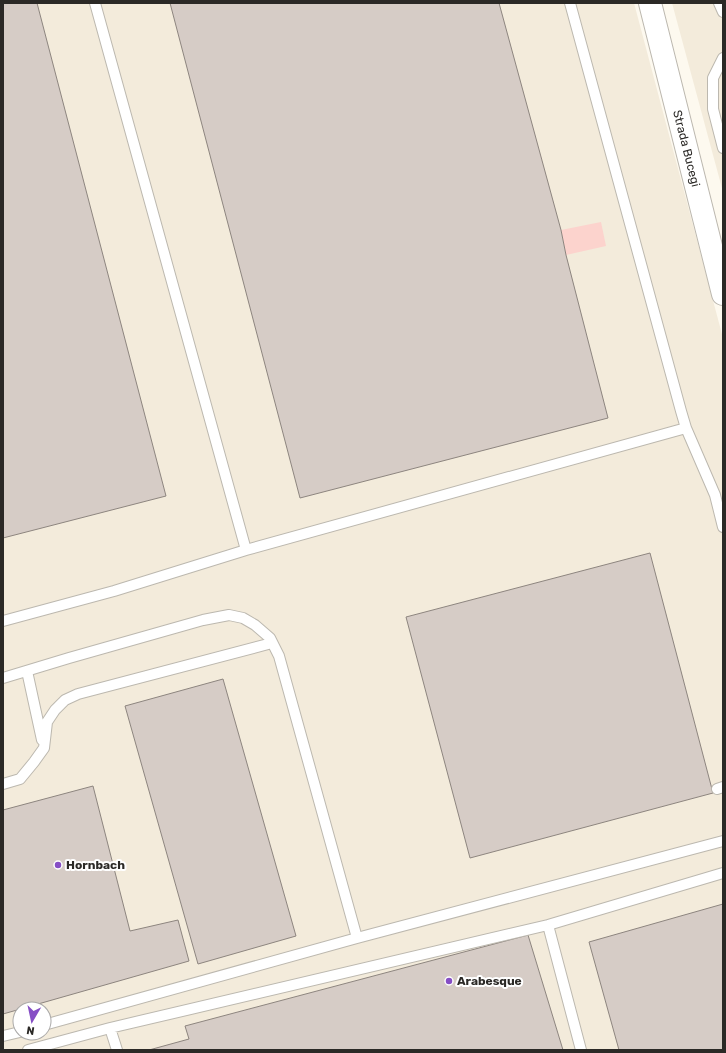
<svg xmlns="http://www.w3.org/2000/svg" width="726" height="1053" viewBox="0 0 726 1053" font-family="Rubik,sans-serif">
<style>
.built{fill:#f3ebdb;fill-rule:evenodd}
.green{fill:#fcd3cd}
.building{fill:#d6ccc6;stroke:#8d857f}
.lines{fill:none;stroke-linecap:round;stroke-linejoin:round}
.service-casing{stroke:#bcb8af;stroke-width:12}
.tertiary-casing{stroke:#bcb8af;stroke-width:24}
.service{stroke:#fff;stroke-width:10}
.tertiary{stroke:#fff;stroke-width:22}
.poi-dot{fill:#864ec5;stroke:#fff;stroke-width:1.5}
.labels{text-anchor:middle;stroke-width:4;stroke-linejoin:round;paint-order:stroke}
.street-label{font-size:12px;fill:#2b2926;stroke:#fff}
.poi-label{font-size:12px;font-weight:bold;fill:#2b2926;stroke:#fff;text-anchor:start}
</style>
<rect width="100%" height="100%" fill="#fdf9ef"/>
<path class="built" d="M3,3h631l89,335v712h-720zM20,1009h24v24h-24z
M672,3h51v189z"/>
<path class="green" d="M601,222l5,24 -40,9 -5,-25z"/>
<path class="building" d="M3,3h34l129,493 -163,42z
M170,3h329l62,227 5,25 42,163 -308,80z
M650,553l63,240 -243,65 -64,-241z
M223,679l73,257 -98,28 -73,-258z
M93,786l37,145 48,-11 11,41 -186,53v-204z
M723,904v146h-104l-30,-108z
M528,935l35,115h-414l40,-11 -4,-13z"/>
<g class="lines">
<defs>
<path id="service" d="M95,3l151,547 440,-122
M570,3l111,408 5,17 29,67 8,32
M719,3l4,9
M723,58l-10,20v31l10,39
M3,621l111,-30 132,-41
M27,671l15,69
M3,678l66,-20 134,-38 26,-5 14,3 12,7 15,13 9,18 78,282
M3,784l17,-5 14,-17 10,-14 3,-26 8,-12 10,-10 13,-6 194,-51
M717,789l6,-2
M548,925l33,125
M44,1025l313,-87 366,-97
M110,1028l7,22
M3,1036l17,-4
M28,1050l82,-22 438,-103 175,-52"/>
<g id="tertiary">
<path id="s1" d="M650,3l73,291"/>
</g>
</defs>
<use href="#service" class="service-casing"/>
<use href="#tertiary" class="tertiary-casing"/>
<use href="#service" class="service"/>
<use href="#tertiary" class="tertiary"/>
</g>
<g class="poi-dot">
<circle cx="58" cy="865" r="4"/>
<circle cx="449" cy="981" r="4"/>
</g>
<g class="labels">
<g class="street-label">
<text dy="4" stroke="none"><textPath href="#s1" startOffset="150">Strada Bucegi</textPath></text>
</g>
<g class="poi-label">
<text x="66" y="869">Hornbach</text>
<text x="457" y="985">Arabesque</text>
</g>
</g>
<rect width="726" height="1053" fill="none" stroke="#2b2926" stroke-width="8"/>
<g transform="translate(32 1021) rotate(189)"><circle r="19" fill="#ffffff" stroke="#aaa9a8"/>
<path d="M0-3L7 15L0 10L-7 15Z" fill="#864ec5"/>
<text y="-6" font-size="11" font-weight="bold" text-anchor="middle" fill="#2b2926">N</text>
</g>
</svg>
